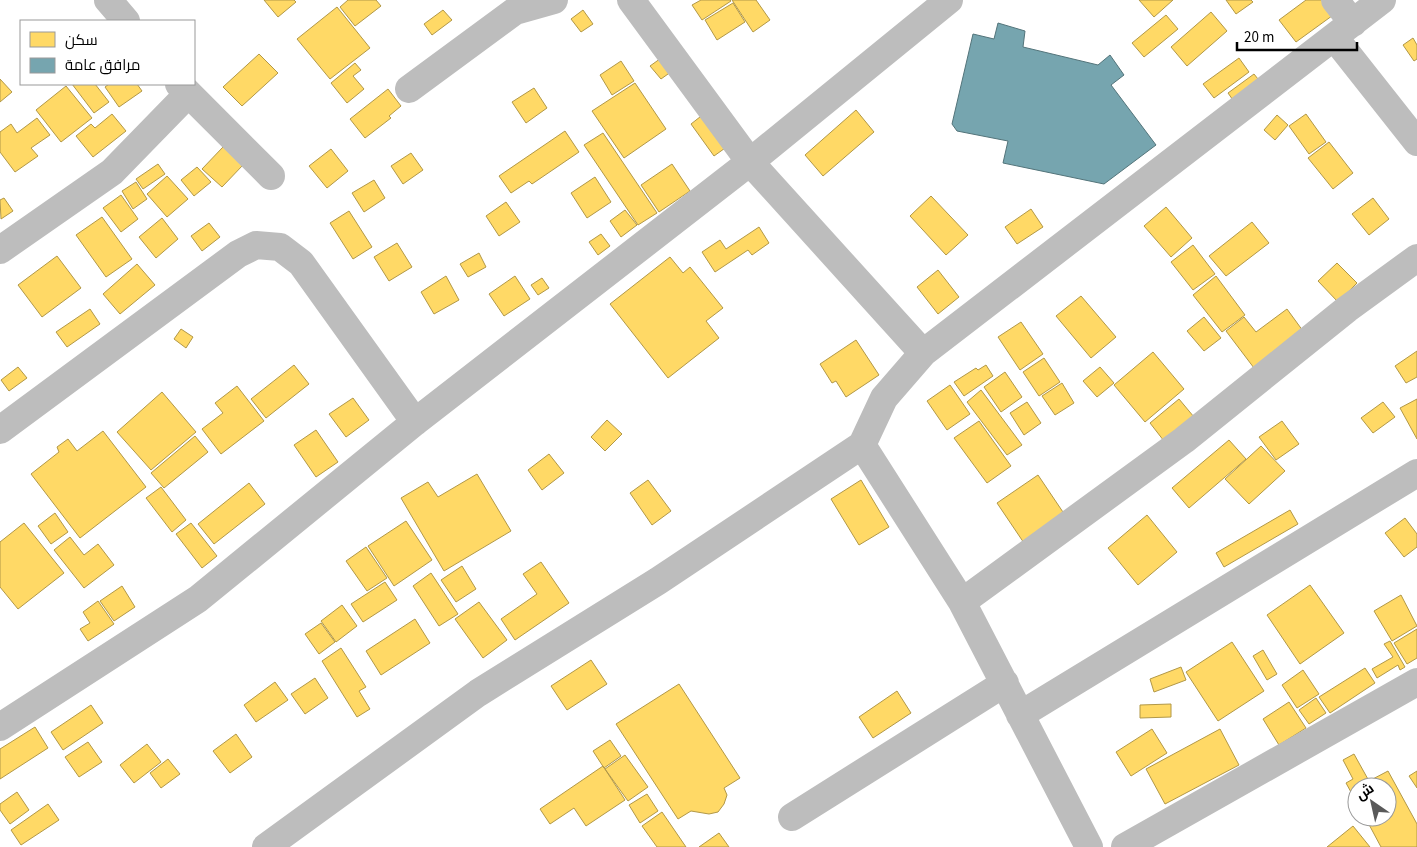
<svg xmlns="http://www.w3.org/2000/svg" width="1417" height="847" viewBox="0 0 1417 847" font-family="'Source Sans 3',Cairo,sans-serif">
<style>
.homes{fill:#ffd966;stroke:#b29847}
.public{fill:#76a5af;stroke:#53747a}
.lines{fill:none;stroke-linecap:round;stroke-linejoin:round}
.minor{stroke:#bdbdbd;stroke-width:28}
</style>
<rect width="100%" height="100%" fill="#fff"/>
<path class="homes" d="M264,0h30l2,2 -18,15z
M348,0h28l5,6 -26,20 -15,-19z
M701,0h29l1,1 -29,19 -10,-15z
M732,0h24l14,20 -17,12z
M1139,0h34l-19,17z
M1226,0h25l2,2 -17,12z
M1306,0h21l9,13 -40,29 -17,-22z
M733,3l12,19 -28,18 -12,-20z
M337,7l33,41 -40,31 -33,-40z
M443,10l9,10 -20,15 -8,-11z
M583,10l10,14 -12,8 -10,-13z
M1211,12l16,19 -40,35 -16,-19z
M1166,15l12,14 -34,28 -12,-14z
M1413,38l4,7v14l-3,2 -11,-16z
M259,54l19,19 -36,33 -19,-19z
M664,56l11,13 -14,10 -11,-13z
M1239,58l10,14 -35,26 -11,-14z
M621,61l13,20 -22,14 -12,-20z
M355,63l6,7 -8,6 11,13 -17,14 -16,-20z
M1254,74l8,10 -27,19 -7,-10z
M0,79l12,13 -12,10z
M635,83l31,46 -42,29 -32,-47z
M72,84h23l14,18 -15,11z
M109,84h28l5,7 -23,16 -14,-20z
M66,86l26,32 -31,24 -25,-32z
M534,88l13,20 -21,15 -14,-21z
M388,89l13,17 -12,10 2,2 -26,20 -15,-19z
M856,110l18,22 -51,44 -18,-21z
M705,113l23,33 -14,10 -23,-32z
M112,114l14,17 -33,26 -17,-21 15,-12 4,4z
M1306,114l20,28 -17,12 -20,-28z
M1277,115l11,10 -13,15 -11,-10z
M37,118l13,17 -19,13 7,8 -23,16 -15,-20v-20l11,-8 6,9z
M565,131l14,21 -47,32 -3,-3 -18,12 -12,-17z
M603,133l54,80 -19,12 -54,-80z
M1329,142l24,31 -20,16 -25,-31z
M223,147l20,18 -21,22 -20,-18z
M331,149l17,22 -21,17 -18,-22z
M411,153l12,17 -20,14 -12,-18z
M158,164l7,10 -22,15 -7,-10z
M672,164l18,27 -31,21 -18,-27z
M197,167l14,15 -17,14 -13,-16z
M167,176l21,23 -21,18 -20,-23z
M595,177l16,25 -24,16 -16,-25z
M374,180l11,18 -21,14 -12,-19z
M136,182l11,17 -14,10 -11,-18z
M121,195l17,24 -17,13 -18,-24z
M931,196l37,39 -22,20 -36,-39z
M4,198l9,13 -12,8 -1,-19z
M1373,198l16,21 -20,16 -17,-21z
M506,202l14,20 -21,14 -13,-20z
M1166,207l26,31 -21,19 -27,-31z
M1031,209l12,18 -26,17 -12,-17z
M625,210l12,15 -16,12 -11,-16z
M349,211l23,36 -19,12 -23,-36z
M102,217l30,42 -26,18 -30,-42z
M162,218l16,21 -22,19 -17,-21z
M1252,222l17,21 -43,33 -17,-20z
M209,223l11,14 -18,14 -11,-15z
M759,227l10,16 -17,12 -4,-5 -33,22 -13,-20 18,-12 6,9z
M601,234l9,12 -12,9 -9,-13z
M397,243l15,24 -23,14 -15,-24z
M1193,245l22,29 -22,16 -22,-28z
M479,253l7,14 -18,10 -8,-13z
M57,256l24,32 -39,29 -24,-32z
M670,257l13,16 7,-6 33,41 -17,13 13,17 -51,40 -58,-74z
M1337,263l20,20 -19,19 -20,-21z
M137,264l18,21 -35,29 -17,-20z
M938,270l21,27 -21,17 -21,-27z
M446,276l13,24 -25,14 -13,-22z
M515,276l15,23 -26,17 -15,-22z
M1216,276l29,39 -23,17 -29,-37z
M542,278l7,10 -11,7 -7,-10z
M1081,296l35,41 -25,21 -35,-42z
M90,309l10,15 -33,23 -11,-15z
M1287,309l16,22 -49,37 -28,-37 18,-14 12,15z
M1204,317l17,21 -17,13 -17,-20z
M1021,322l22,32 -23,16 -22,-33z
M181,329l12,8 -7,11 -12,-9z
M856,340l23,35 -33,22 -10,-16 -4,2 -12,-19z
M1417,351v26l-11,6 -11,-17z
M1153,352l31,37 -39,33 -31,-37z
M1044,358l16,24 -21,14 -16,-24z
M294,365l15,19 -43,34 -15,-19z
M986,365l7,11 -29,20 -10,-14 22,-14 2,2z
M18,367l9,11 -18,13 -8,-11z
M1100,367l14,16 -17,14 -14,-16z
M1005,372l17,25 -21,15 -17,-25z
M1062,383l12,20 -19,12 -13,-19z
M950,385l20,29 -23,16 -20,-29z
M237,386l27,35 -43,33 -19,-25 21,-16 -8,-10z
M981,390l41,55 -15,10 -40,-53z
M162,392l34,40 -45,38 -34,-38z
M353,398l16,22 -23,17 -17,-23z
M1179,399l15,18 -30,24 -14,-18z
M1417,399v40l-17,-31z
M1027,402l14,21 -17,12 -14,-22z
M1383,402l12,15 -22,16 -12,-15z
M607,420l15,14 -17,17 -14,-14z
M979,421l32,45 -24,17 -33,-45z
M1282,421l17,23 -23,16 -17,-23z
M316,430l22,32 -22,15 -22,-32z
M103,431l43,56 -66,51 -49,-64 28,-22 -2,-5 11,-8 9,12z
M195,436l13,16 -44,36 -13,-15z
M1229,440l17,19 -57,49 -17,-20z
M1261,446l24,25 -36,33 -24,-25z
M549,454l15,19 -22,17 -14,-20z
M477,474l34,57 -67,40 -43,-73 27,-16 10,15z
M1038,475l29,43 -41,28 -29,-43z
M648,480l23,31 -19,14 -22,-32z
M861,480l28,47 -30,18 -28,-46z
M249,483l16,21 -51,40 -16,-20z
M161,487l25,33 -14,12 -26,-34z
M1290,510l8,14 -74,43 -8,-14z
M55,513l13,19 -17,12 -13,-18z
M1147,515l30,37 -39,33 -30,-37z
M1405,518l12,16v13l-13,10 -19,-24z
M406,521l26,39 -38,26 -26,-40z
M24,523l40,50 -46,36 -18,-22v-45z
M191,523l26,33 -15,12 -26,-34z
M70,537l14,18 14,-11 16,21 -30,23 -30,-38z
M366,547l21,31 -20,13 -21,-30z
M541,562l28,41 -54,37 -14,-21 36,-25 -14,-20z
M462,566l14,23 -20,13 -15,-22z
M431,573l27,41 -19,12 -26,-40z
M385,582l12,18 -34,22 -12,-18z
M1310,585l34,48 -44,31 -33,-49z
M122,586l13,21 -21,14 -14,-20z
M1401,595l16,31 -25,15 -18,-30z
M98,601l16,23 -26,17 -8,-12 10,-6 -7,-11z
M479,602l28,38 -24,18 -28,-39z
M342,605l15,21 -21,16 -15,-21z
M415,619l15,24 -49,32 -15,-24z
M321,623l14,19 -16,12 -14,-20z
M1417,629v29l-10,6 -13,-21z
M1390,641l15,26 -5,3 -2,-5 -21,13 -5,-9 21,-12 -9,-13z
M1232,642l32,49 -46,30 -32,-49z
M341,648l25,39 -7,4 11,18 -13,8 -35,-56z
M1263,650l14,24 -10,6 -14,-24z
M591,660l16,24 -40,26 -16,-24z
M1181,667l5,13 -32,12 -4,-13z
M1365,668l10,15 -45,30 -11,-16z
M1303,670l16,24 -22,14 -15,-23z
M315,678l13,20 -23,16 -14,-20z
M275,682l13,18 -32,22 -12,-17z
M679,684l61,94 -16,10 3,7 -3,9 -6,8 -9,2 -18,-3 -13,8 -62,-95z
M897,691l14,22 -38,25 -14,-21z
M1316,698l10,15 -17,11 -10,-14z
M1289,702l17,26 -27,17 -16,-26z
M1171,704v13l-31,1v-13z
M91,705l12,18 -40,27 -12,-18z
M35,727l13,21 -48,31v-30z
M1152,729l15,24 -36,23 -15,-24z
M1220,729l19,36 -74,39 -19,-35z
M236,734l16,23 -22,16 -17,-22z
M610,740l11,16 -17,12 -11,-17z
M88,742l14,20 -23,15 -14,-20z
M147,744l14,18 -27,21 -14,-18z
M1354,754l15,27 19,-10 29,53v23h-36l-16,-30h22v-30h-30v16l-11,-20 7,-4 -10,-19z
M625,755l23,32 -20,14 -23,-32z
M168,759l12,15 -19,14 -11,-15z
M603,766l22,34 -39,26 -12,-18 -24,16 -10,-15z
M1417,771v17l-8,-12z
M17,792l12,18 -19,14 -10,-14v-6z
M647,794l11,17 -18,12 -11,-18z
M48,804l11,16 -38,25 -10,-15z
M662,812l24,35h-29l-15,-21z
M1353,826l17,21h-43z
M719,833l10,14h-30z"/>
<path class="public" d="M998,23l27,8 -2,16 75,18 12,-10 14,20 -13,10 45,60 -52,39 -101,-21 5,-22 -51,-10 -5,-7 21,-90 21,5z"/>
<g class="lines">
<path class="minor" d="M108,0l18,21
M631,0l119,162 173,191
M1335,0l18,23
M1334,37l83,105
M179,84l92,92
M409,89l106,-78 39,-11
M0,250l112,-78 76,-78
M0,430l238,-176 18,-9 24,2 21,16 114,159
M962,602l222,-162 163,-131 70,-51
M1020,715l397,-242
M0,727l198,-128 217,-177 335,-260 199,-162
M792,817l213,-134
M266,847l212,-154 180,-112 204,-136
M1089,847l-127,-245 -100,-157 22,-47 39,-45 459,-353
M1125,847l292,-165"/>
</g>
<rect x="20" y="20" width="175" height="65" fill="#ffffff" stroke="#999999"/>
<rect x="30" y="32" width="25" height="15" fill="#ffd966" stroke="#999999"/>
<text x="65" y="45" font-size="15" fill="#000000">سكن</text>
<rect x="30" y="58" width="25" height="15" fill="#76a5af" stroke="#999999"/>
<text x="65" y="70" font-size="15" fill="#000000">مرافق عامة</text>
<g transform="translate(1372 802) rotate(326)"><circle r="24" fill="#ffffff" stroke="#999999"/>
<path d="M0-4L9 19L0 12L-9 19Z" fill="#595959"/>
<text y="-8" font-size="14" font-weight="bold" text-anchor="middle" fill="#000000">ش</text>
</g>
<path d="M1237 42v8h120v-8" fill="none" stroke="#000000" stroke-width="2.5"/>
<text x="1244" y="42" font-size="15" fill="#000000" stroke="#ffffff" stroke-width="4" paint-order="stroke">20 m</text>
</svg>
